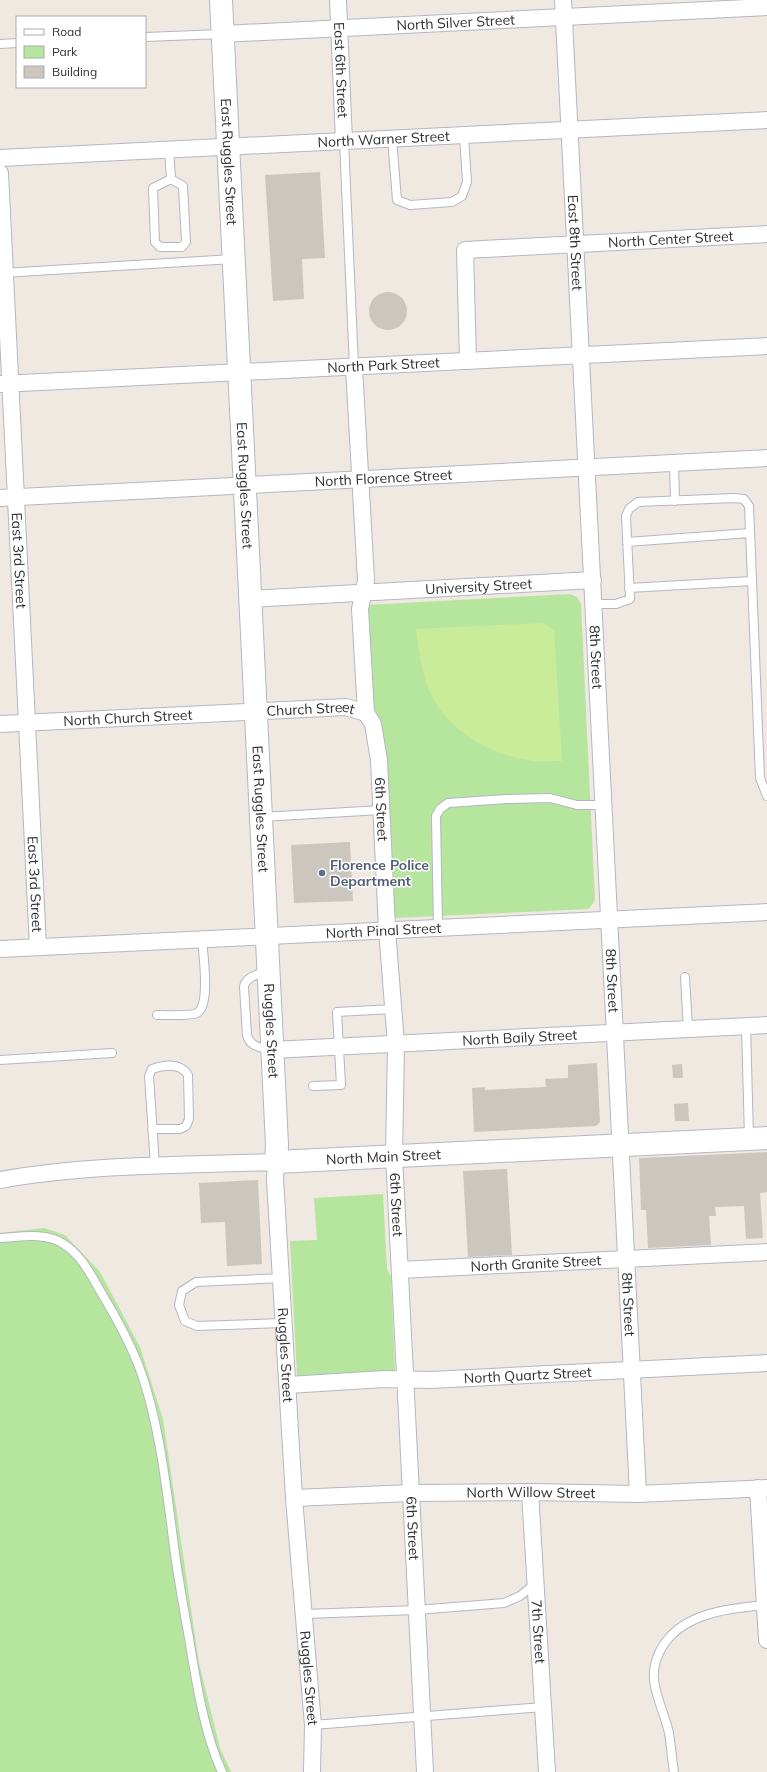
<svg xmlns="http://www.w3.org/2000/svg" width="767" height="1772" viewBox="0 0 767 1772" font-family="Mulish,sans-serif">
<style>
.green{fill:#b6e59e}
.pitch{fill:#c9ec9a}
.building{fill:#cbc7bf}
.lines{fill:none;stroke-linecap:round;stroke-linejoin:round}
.lane-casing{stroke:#b4b7c1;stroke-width:10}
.street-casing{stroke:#b4b7c1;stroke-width:18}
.secondary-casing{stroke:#b4b7c1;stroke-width:24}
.lane{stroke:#fff;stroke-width:8}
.street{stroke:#fff;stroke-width:16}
.secondary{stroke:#fff;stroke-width:22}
.service-dot{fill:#5c6f8a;stroke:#fff;stroke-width:1.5}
.labels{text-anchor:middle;stroke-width:3;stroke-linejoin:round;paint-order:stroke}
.street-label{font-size:14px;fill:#2e2e2e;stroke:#fff}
.service-label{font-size:14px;font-weight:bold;fill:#4e5e75;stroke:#fff;text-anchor:start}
</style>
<rect width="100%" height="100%" fill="#efe9e1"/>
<path class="green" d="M570,594l7,3 4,7 14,296 -6,9 -194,9 -6,-4 -17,-202 -7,-107z
M383,1194l4,75 4,8 4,94 -98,5 -7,-135 27,-1 -3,-42z
M44,1228l21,7 35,37 40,75 23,72 36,244 21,85 11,24h-231v-539z"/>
<path class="pitch" d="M543,623l11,7 8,131c-9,0 -19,1 -28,0 -43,-5 -89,-31 -106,-73 -7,-19 -9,-39 -12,-59z"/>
<path class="building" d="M320,172l5,86 -23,1 2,40 -31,2 -8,-126z
M369 311a19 19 0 1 1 38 0a19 19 0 1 1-38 0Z
M350,842l3,59 -59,2 -3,-58z
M597,1063l3,59 -4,4 -122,6 -2,-44 13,-1v3l61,-3 -1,-8 23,-1v-13z
M682,1064l1,14h-10l-1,-13z
M688,1103l1,18h-14l-1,-17z
M767,1152v40l-7,1 3,45 -17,1 -2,-33 -29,1 1,9h-7l2,29 -63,3 -2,-38h-5l-2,-52z
M507,1169l5,86 -44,2 -5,-86z
M258,1180l4,84 -35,2 -2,-44 -24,1 -2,-40z"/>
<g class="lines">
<defs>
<path id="lane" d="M145,37l77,-3
M0,44l17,-1
M392,138l5,62 13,5 42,-3 10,-6 5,-14 -3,-47
M344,141l10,226
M169,149l2,30 12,7 3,56 -4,5h-22l-5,-5 -2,-54 18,-9
M3,273l230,-14
M674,462l1,39
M627,542l123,-9
M629,588l123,-7
M594,604h22l14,-5 -4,-83 3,-7 9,-7 96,-4 10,1 5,7 11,272 7,18
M262,817l119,-7
M438,927l-2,-111 4,-7 8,-6 59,-4 43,-1 27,7h27
M268,970c-9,4 -23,7 -24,17l3,48c3,12 13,12 24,15
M685,977l3,52
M157,1015c7,0 35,1 40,-2 14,-8 6,-59 5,-74
M746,1026l3,112
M0,1060l112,-7
M313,1086l28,-1 -4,-73 56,-3
M152,1129h28l6,-3 3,-7 -1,-44c-8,-13 -24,-10 -36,-6l-3,7 6,90
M0,1238c19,-1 45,-6 62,5 19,11 29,32 40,51 14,23 26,45 36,70 20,52 28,119 35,175 4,33 10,66 16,99 7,43 15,95 33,134
M282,1278l-86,4 -14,9 -3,14 6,16 12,5 87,-3
M304,1614l113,-4 87,-7 16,-7 16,-13
M313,1725l230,-18
M674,1772c-2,-13 -3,-26 -5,-39 -4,-18 -13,-35 -15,-53 -1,-10 2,-21 6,-29 19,-38 69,-43 107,-46"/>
<g id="street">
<path id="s1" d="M338,0l6,141"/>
<path id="s2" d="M563,0c25,498 50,996 75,1494"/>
<path id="s3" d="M222,34l545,-27"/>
<path id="s4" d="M0,158l767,-38"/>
<path id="s5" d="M0,173l38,774"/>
<path id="s6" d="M468,361l-3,-111 302,-16"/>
<path id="s7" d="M354,367l12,213 -6,29 6,104 7,11 6,36 8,169 9,115 -2,112 31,616"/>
<path id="s8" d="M0,384l767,-38"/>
<path id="s9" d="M0,498l767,-40"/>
<path id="s10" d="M250,599l343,-19"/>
<path id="s11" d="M0,724l346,-17 20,6"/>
<path id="s12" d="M0,949l767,-37"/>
<path id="s13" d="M272,1050l495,-25"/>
<path id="s14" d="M0,1180c90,-16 184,-15 276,-18l-1,17 19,319 19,227 -1,47"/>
<path id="s15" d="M400,1270l367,-18"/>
<path id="s16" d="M288,1385l97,-6 46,1 336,-17"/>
<path d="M758,1488l9,152"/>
<path id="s17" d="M530,1492l17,280"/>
<path id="s18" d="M294,1498l117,-5 119,-1 108,2 129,-6"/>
</g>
<g id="secondary">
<path id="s19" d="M221,0l56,1145 -1,17 491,-24"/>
</g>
</defs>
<use href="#lane" class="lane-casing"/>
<use href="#street" class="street-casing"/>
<use href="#secondary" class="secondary-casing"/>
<use href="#lane" class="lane"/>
<use href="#street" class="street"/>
<use href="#secondary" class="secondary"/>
</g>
<circle class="service-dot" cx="322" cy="873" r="4"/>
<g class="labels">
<g class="street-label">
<text dy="5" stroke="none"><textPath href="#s3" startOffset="234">North Silver Street</textPath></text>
<text dy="5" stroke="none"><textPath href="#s1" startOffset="70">East 6th Street</textPath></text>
<text dy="5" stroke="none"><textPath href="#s4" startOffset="384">North Warner Street</textPath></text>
<text dy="5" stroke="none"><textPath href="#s19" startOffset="162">East Ruggles Street</textPath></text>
<text dy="5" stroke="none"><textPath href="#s6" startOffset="317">North Center Street</textPath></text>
<text dy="5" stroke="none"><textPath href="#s2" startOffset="243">East 8th Street</textPath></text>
<text dy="5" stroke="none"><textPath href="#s8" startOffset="384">North Park Street</textPath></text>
<text dy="5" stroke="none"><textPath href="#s9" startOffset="384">North Florence Street</textPath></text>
<text dy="5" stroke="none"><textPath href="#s19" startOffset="486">East Ruggles Street</textPath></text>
<text dy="5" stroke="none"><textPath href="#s5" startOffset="388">East 3rd Street</textPath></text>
<text dy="5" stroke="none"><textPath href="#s10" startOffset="229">University Street</textPath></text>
<text dy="5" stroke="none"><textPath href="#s2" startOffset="658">8th Street</textPath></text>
<text dy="5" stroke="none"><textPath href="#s11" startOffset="311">Church Street</textPath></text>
<text dy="5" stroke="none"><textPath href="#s11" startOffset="128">North Church Street</textPath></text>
<text dy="5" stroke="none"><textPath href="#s19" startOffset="810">East Ruggles Street</textPath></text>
<text dy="5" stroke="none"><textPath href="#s7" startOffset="446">6th Street</textPath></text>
<text dy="5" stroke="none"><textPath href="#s5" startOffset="712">East 3rd Street</textPath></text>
<text dy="5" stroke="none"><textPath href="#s12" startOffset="384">North Pinal Street</textPath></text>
<text dy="5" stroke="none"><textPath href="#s2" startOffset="982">8th Street</textPath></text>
<text dy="5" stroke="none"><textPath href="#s19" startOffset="1032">Ruggles Street</textPath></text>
<text dy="5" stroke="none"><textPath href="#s13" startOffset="248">North Baily Street</textPath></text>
<text dy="5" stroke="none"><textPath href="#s19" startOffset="1271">North Main Street</textPath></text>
<text dy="5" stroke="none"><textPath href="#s7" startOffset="842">6th Street</textPath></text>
<text dy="5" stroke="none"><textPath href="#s15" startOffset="136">North Granite Street</textPath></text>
<text dy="5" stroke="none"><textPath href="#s2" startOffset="1306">8th Street</textPath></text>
<text dy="5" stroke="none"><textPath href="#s14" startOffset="470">Ruggles Street</textPath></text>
<text dy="5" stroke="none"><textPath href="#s16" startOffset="240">North Quartz Street</textPath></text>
<text dy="5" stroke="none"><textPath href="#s18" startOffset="237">North Willow Street</textPath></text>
<text dy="5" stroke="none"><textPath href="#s7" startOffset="1166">6th Street</textPath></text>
<text dy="5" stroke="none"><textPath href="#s17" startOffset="140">7th Street</textPath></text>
<text dy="5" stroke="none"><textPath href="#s14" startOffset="794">Ruggles Street</textPath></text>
</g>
<g class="service-label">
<text x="330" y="870">Florence Police<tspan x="330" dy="16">Department</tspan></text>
</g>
</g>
<rect x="16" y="16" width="130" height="72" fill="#ffffff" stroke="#ababab"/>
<rect x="24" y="29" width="20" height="6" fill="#ffffff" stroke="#ababab"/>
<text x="52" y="36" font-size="12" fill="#2e2e2e">Road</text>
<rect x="24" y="46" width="20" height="12" fill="#b6e59e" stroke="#ababab"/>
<text x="52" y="56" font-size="12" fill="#2e2e2e">Park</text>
<rect x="24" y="66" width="20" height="12" fill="#cbc7bf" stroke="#ababab"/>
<text x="52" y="76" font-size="12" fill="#2e2e2e">Building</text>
</svg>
